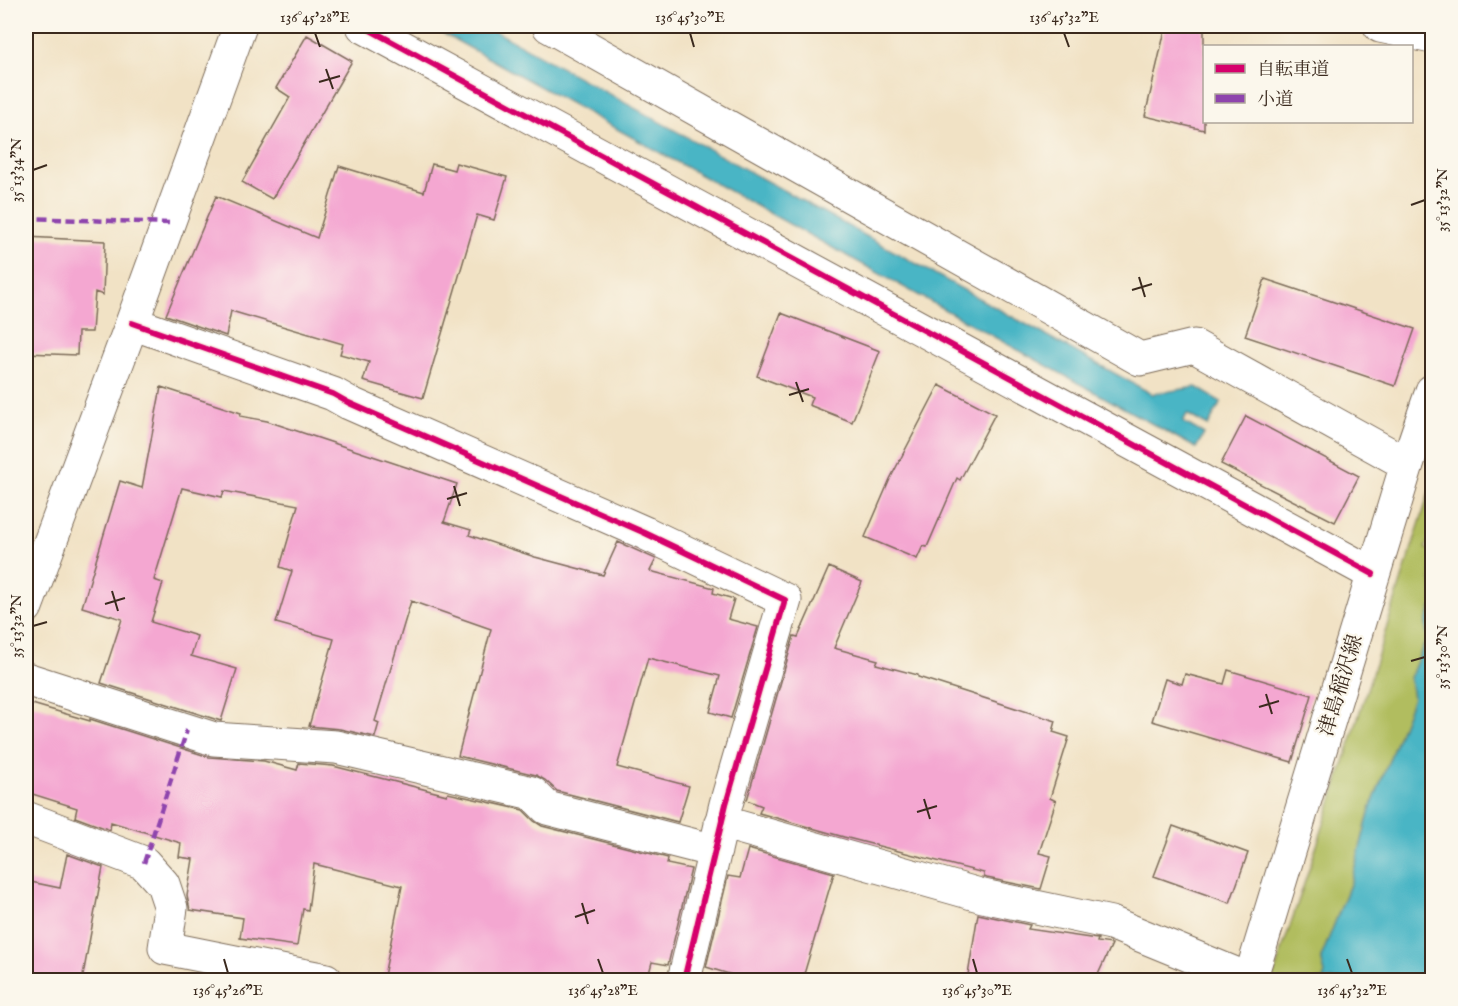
<svg xmlns="http://www.w3.org/2000/svg" width="1458" height="1006" viewBox="0 0 1458 1006" font-family="'IM FELL English','Noto Serif JP',serif">
<style>
.green{fill:#b1bd5f;stroke:#76743e;stroke-width:1.5}
.water{fill:#49b5c5;stroke:#427072;stroke-width:1.5}
.building{fill:#f4a7d1}
.lines{fill:none;stroke-linecap:round;stroke-linejoin:round}
.minor-casing{stroke:#7b6a58;stroke-width:35}
.major-casing{stroke:#7b6a58;stroke-width:35}
.minor{stroke:#fff;stroke-width:33}
.major{stroke:#fff;stroke-width:33}
.quiet{stroke:#8e44ad;stroke-width:4.5;stroke-dasharray:9 4.5;stroke-linecap:butt}
.cycleway-casing{stroke:#fbf7ec;stroke-width:10}
.cycleway{stroke:#d6006c;stroke-width:6}
.ticks{fill:none;stroke:#3b2a1e;stroke-width:2}
.labels{text-anchor:middle;stroke-width:4.5;stroke-linejoin:round;paint-order:stroke}
.street-label{font-size:21px;fill:#3b2a1e;stroke:#fbf7ec}
.neatline{fill:none;stroke:#3b2a1e;stroke-width:2}
.ticks-label{font-size:15px;text-anchor:middle;fill:#3b2a1e}
</style>
<rect width="100%" height="100%" fill="#fbf7ec"/>
<filter id="ink" filterUnits="userSpaceOnUse"><feTurbulence type="fractalNoise" baseFrequency=".0167" numOctaves="2"/><feDisplacementMap in="SourceGraphic" scale="12" xChannelSelector="R" yChannelSelector="G"/><feConvolveMatrix kernelMatrix="1 2 1 2 8 2 1 2 1" color-interpolation-filters="sRGB"/></filter>
<filter id="wash" filterUnits="userSpaceOnUse"><feTurbulence type="fractalNoise" baseFrequency=".008" numOctaves="4" result="noise"/><feDisplacementMap in="SourceGraphic" scale="24" xChannelSelector="R" yChannelSelector="G"/><feGaussianBlur stdDeviation="1.35" result="paint"/><feColorMatrix in="noise" values="0 0 0 0 0 0 0 0 0 0 0 0 0 0 0 0 0 1.4 0 .05"/><feComposite in="paint" operator="in"/></filter>
<g filter="url(#wash)">
<rect width="100%" height="100%" fill="#f1e2c5"/>
<path class="green" d="M1432,484v52h-1l-6,12 7,3c0,10 -1,20 -1,30l1,1v24l-6,16 1,16 -17,40 3,20 -43,112 -19,72 -30,76 4,15 -2,7h-51l59,-177z"/>
<path class="water" d="M430,26h56l666,368 44,-7 25,15 -13,24 -21,-12 -4,8 21,12 -8,14z
M1432,606v363l-3,11h-106l2,-7 -4,-15 30,-76 19,-72 43,-112 -3,-20 17,-40 -1,-16z"/>
<g id="blocks">
<path class="building" d="M1166,26h38v104l-59,-14z
M307,35l45,26 -80,138 -30,-17 48,-85 -14,-9z
M456,163l51,14 -13,43 -17,-5 -54,183 -60,-17 6,-19 -29,-8 3,-10 -112,-33 -5,25 -60,-21 50,-119 101,42 22,-72 85,26 8,-28 22,6z
M26,237l79,4 -2,54 -8,-3 -3,40h-14l-1,23 -51,-2z
M1265,279l150,50 -20,57 -150,-50z
M781,313l99,38 -28,71 -43,-17 3,-8 -55,-21z
M939,385l56,29 -35,66 -3,-2 -30,69 -4,-1 -6,13 -52,-22 25,-58z
M161,387l80,26 -1,3 27,5 190,63 -13,38 27,8 -2,5 66,22 68,18 15,-33 38,17 -6,12 64,17 -1,5 21,6 -6,20 30,8 -27,91 -21,-6 10,-36 -72,-18 -31,109 72,19 -11,36 -121,-31 -12,-11 -9,-5 -78,-19 33,-127 -80,-28 -36,120 4,2 -4,14 -35,-8 -31,-3 25,-87 -58,-16 16,-52 -12,-4 18,-62 -74,-14 -2,6 -40,-9 -28,92 9,3 -12,39 46,14 -6,20 46,13 -16,52 -120,-38 21,-64 -40,-12 38,-126 22,7z
M1246,416l113,60 -24,46 -114,-58z
M829,567l33,15 -28,66 44,12 -2,4 42,11v2l138,44 -3,11 16,5 -19,61 6,3 -17,52 12,3 -10,33 -54,-11 -3,-1v-4l-140,-36 -85,-24 3,-7 -15,-6 47,-164 4,1z
M1228,670l84,25 -20,67 -140,-41 13,-42 17,5 3,-10 39,10z
M32,704l58,17v-2l119,38 55,4 33,9 2,-7 34,3 114,29 1,-2 75,17 11,11 8,5 126,32 -1,6 24,5 -23,96 -16,-3 -5,19h-264l19,-95 -88,-22 -6,46 -5,-1 -6,37 -57,-8 3,-20 -53,-8 -3,-14 6,-37 -14,-2 2,-14 -70,-21 -1,8 -35,-13 2,-9 -51,-16v-68z
M1173,826l75,27 -18,50 -76,-27z
M748,849l86,24 -32,108h-50l-46,-14 22,-91 12,2z
M67,854l36,13 -21,114h-56v-100l34,7z
M978,914l52,11 -2,4 62,9 8,1 -1,3 15,2 -17,37h-128z"/>
</g>
</g>
<g filter="url(#ink)">
<use href="#blocks" fill-opacity="0" stroke="#7b6a58" stroke-width="1.5"/>
<g class="lines">
<defs>
<path id="minor" d="M363,26l1010,548
M549,26l591,333 54,-13 213,118
M1380,26l52,11
M132,323l201,71 16,9 296,130 140,67 -59,204 -42,176
M26,607l106,-284 108,-297
M26,679l188,60 122,8 196,46 15,15 168,43
M26,818l118,45 19,21 8,24 -6,40 161,32
M721,822l262,74 128,27 139,57"/>
<path id="major" d="M1250,980l157,-516 25,-73"/>
</defs>
<use href="#minor" class="minor-casing"/>
<use href="#major" class="major-casing"/>
<use href="#minor" class="minor"/>
<use href="#major" class="major"/>
<path class="quiet" d="M26,218l143,5
M144,863l43,-133"/>
<defs>
<path id="cycleway" d="M363,26l1010,548
M132,323l201,71 16,9 296,130 140,67 -59,204 -42,176"/>
</defs>
<use href="#cycleway" class="cycleway-casing"/>
<use href="#cycleway" class="cycleway"/>
</g>
</g>
<path class="ticks" d="M315,33l5,14M690,33l4,14M1064,33l5,14M326,69l7,20M319,82l21,-6M33,170l14,-5M1411,205l14,-5M1139,277l6,20M1132,290l20,-6M796,382l7,20M789,395l20,-6M454,486l6,20M447,499l20,-6M112,591l6,20M105,604l20,-6M33,626l14,-4M1411,661l14,-4M1266,694l6,20M1259,707l20,-6M924,799l6,20M917,812l20,-6M582,903l6,21M575,917l20,-7M224,959l4,14M598,959l5,14M973,959l4,14M1347,959l5,14"/>
<g class="labels">
<g class="street-label">
<text transform="translate(1340 685) rotate(-73)" y="7">津島稲沢線</text>
</g>
</g>
<rect width="1458" height="1006" fill="none" stroke="#fbf7ec" stroke-width="66"/>
<rect x="1203" y="45" width="210" height="78" fill="#fbf7ec" stroke="#aea59a" stroke-width="1.5"/>
<rect x="1215" y="64" width="30" height="9" fill="#d6006c" stroke="#aea59a" stroke-width="1.5"/>
<text x="1257" y="75" font-size="18" fill="#3b2a1e">自転車道</text>
<rect x="1215" y="94" width="30" height="9" fill="#8e44ad" stroke="#aea59a" stroke-width="1.5"/>
<text x="1257" y="105" font-size="18" fill="#3b2a1e">小道</text>
<rect x="33" y="33" width="1392" height="940" class="neatline"/>
<g class="ticks-label">
<text x="315" y="22">136°45'28"E</text>
<text x="690" y="22">136°45'30"E</text>
<text x="1064" y="22">136°45'32"E</text>
<text transform="translate(16 170) rotate(-90)" y="5">35°13'34"N</text>
<text transform="translate(1442 200) rotate(-90)" y="5">35°13'32"N</text>
<text transform="translate(16 626) rotate(-90)" y="5">35°13'32"N</text>
<text transform="translate(1442 657) rotate(-90)" y="5">35°13'30"N</text>
<text x="228" y="995">136°45'26"E</text>
<text x="603" y="995">136°45'28"E</text>
<text x="977" y="995">136°45'30"E</text>
<text x="1352" y="995">136°45'32"E</text>
</g>
</svg>
